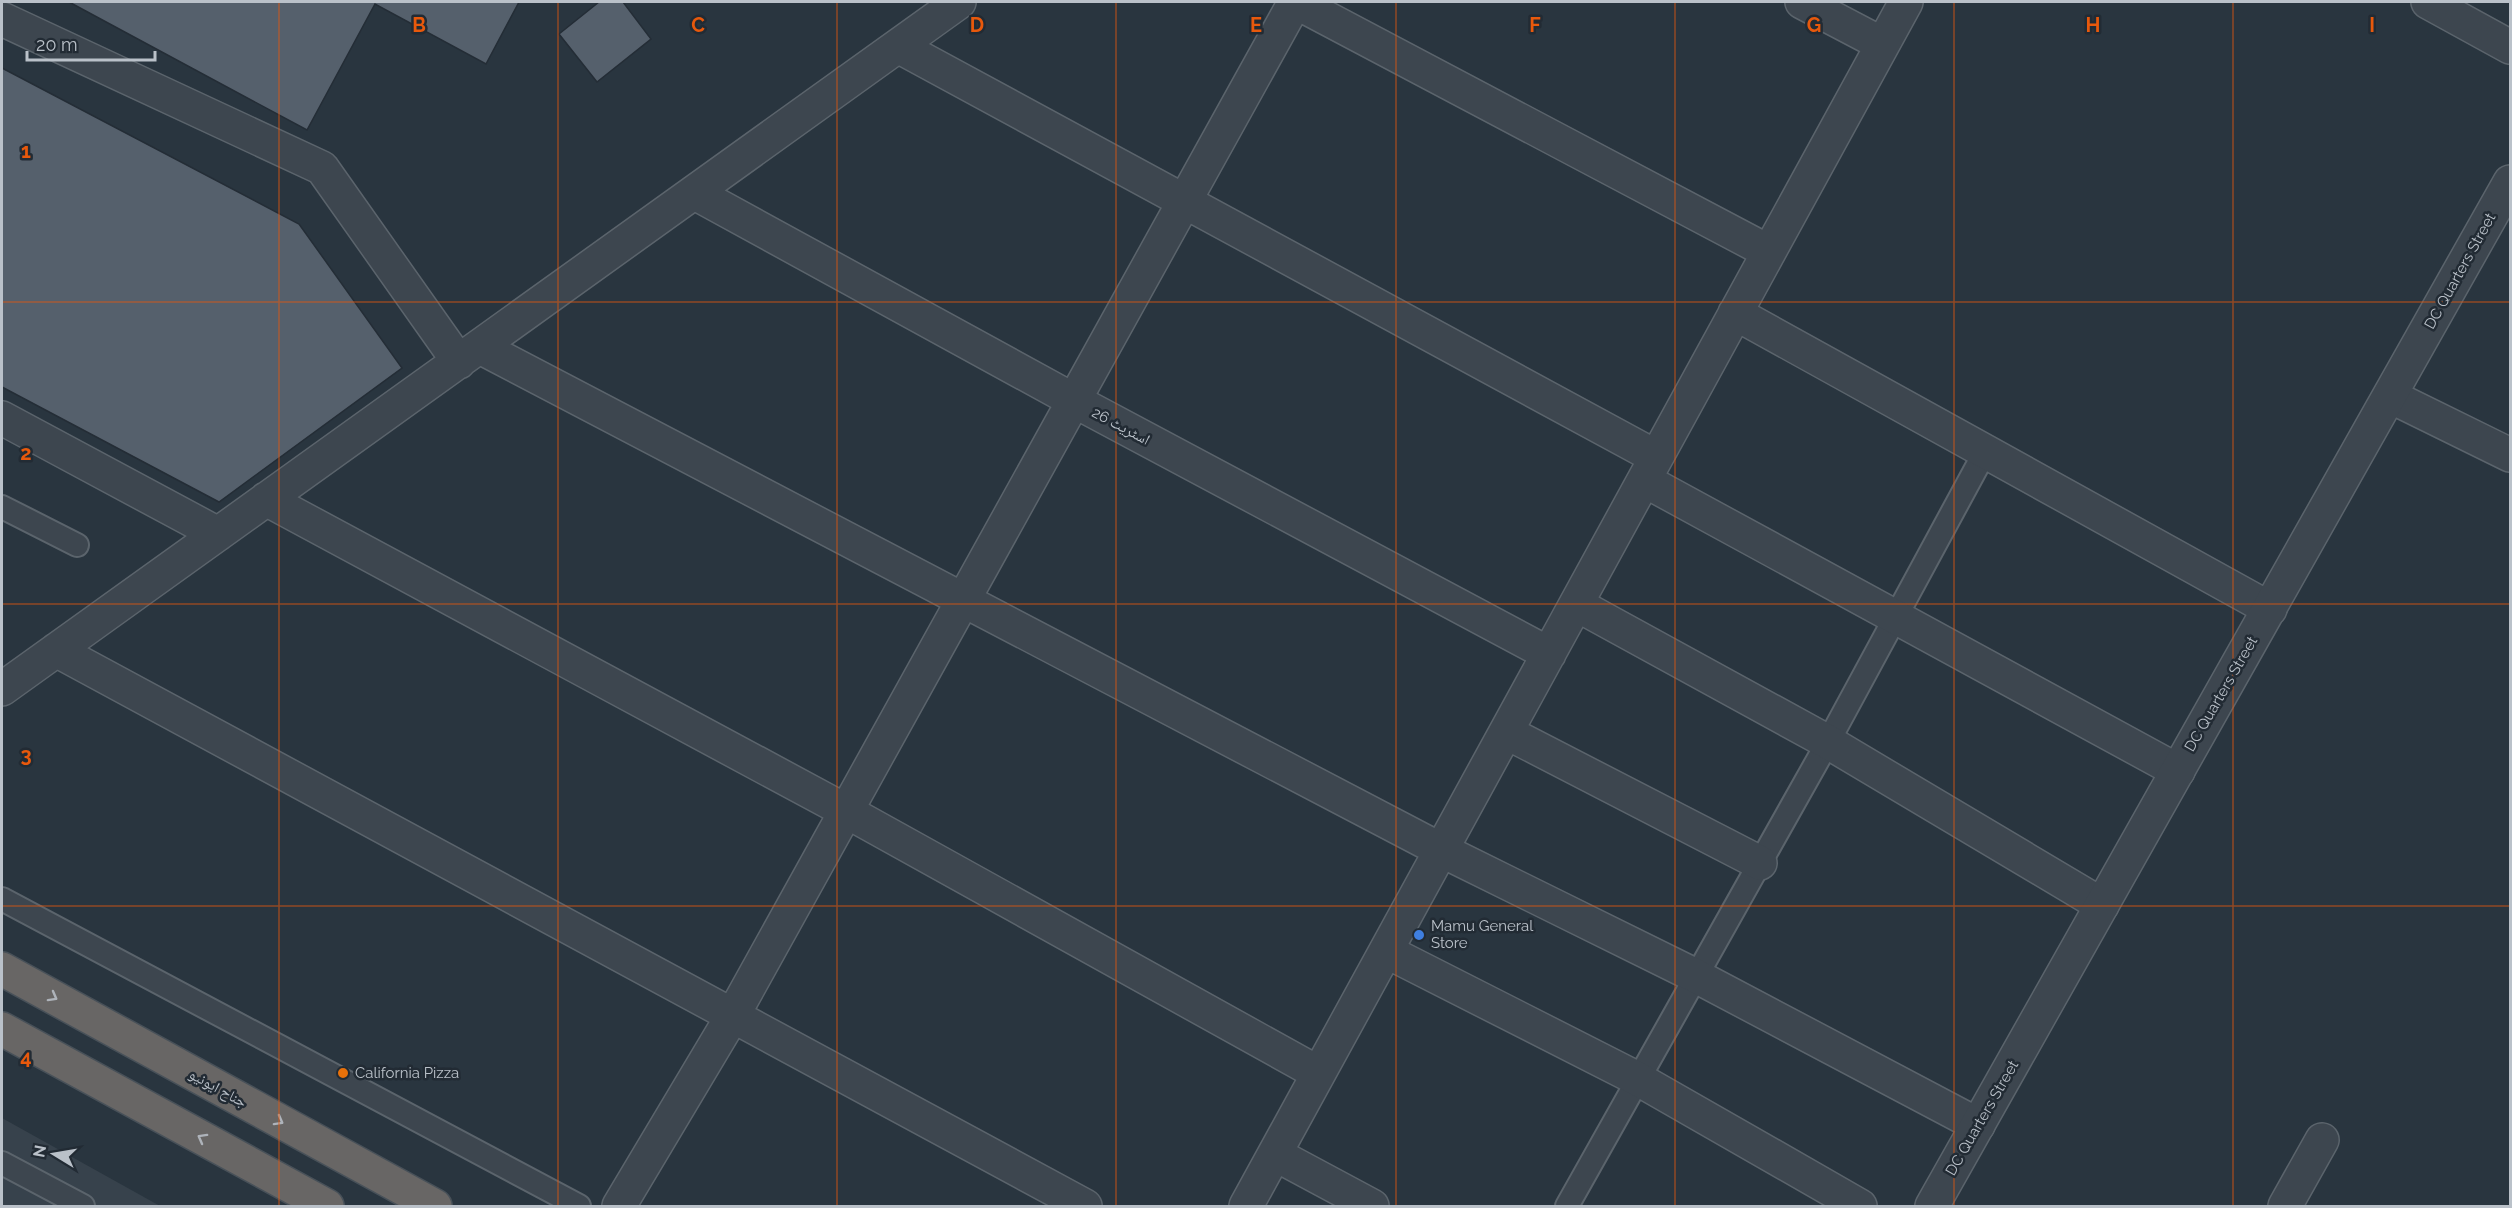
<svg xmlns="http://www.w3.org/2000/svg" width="2512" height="1208" viewBox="0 0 2512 1208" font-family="Raleway,'Noto Naskh Arabic',sans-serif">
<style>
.airport{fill:#37424c}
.building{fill:#55606c;stroke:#242d36;stroke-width:1.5}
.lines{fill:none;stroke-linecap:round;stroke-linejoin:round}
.service-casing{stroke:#5b646c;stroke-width:26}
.minor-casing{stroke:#5b646c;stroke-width:36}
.tertiary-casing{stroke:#5b646c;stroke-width:36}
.trunk-casing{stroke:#485159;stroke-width:36}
.service{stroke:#3d464f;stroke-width:22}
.minor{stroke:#3d464f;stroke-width:33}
.tertiary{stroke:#3d464f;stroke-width:33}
.trunk{stroke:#686665;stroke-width:33}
.oneway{stroke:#aeb3ba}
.grid{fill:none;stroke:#e8590c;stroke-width:1.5;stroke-opacity:0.55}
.shop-dot{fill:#3f7fe0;stroke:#222b34;stroke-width:2}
.food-dot{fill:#e8710a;stroke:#222b34;stroke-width:2}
.labels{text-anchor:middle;stroke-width:5;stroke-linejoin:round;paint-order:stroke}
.street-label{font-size:15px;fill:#bac1c9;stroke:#222b34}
.poi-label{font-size:15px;fill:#bac1c9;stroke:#222b34;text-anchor:start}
.grid-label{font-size:20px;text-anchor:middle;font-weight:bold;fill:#e8590c;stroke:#222b34;stroke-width:5;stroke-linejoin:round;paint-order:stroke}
</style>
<rect width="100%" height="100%" fill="#29353f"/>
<path class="airport" d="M2,1118l158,88h-158z"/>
<path class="building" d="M69,2h450l-33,62 -111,-60 -68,126z
M599,2h24l28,37 -54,43 -38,-48z
M2,68l297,156 103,144 -183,134 -217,-115z"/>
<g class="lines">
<defs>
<path id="service" d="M2,507l75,38
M2,899l577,307
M2,1163l81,43
M1567,1206l261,-464 157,-290"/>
<path id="minor" d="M1296,2l473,250
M1802,2l80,42
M2428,2l82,45
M2,19l320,149 137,194
M898,46l758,411
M695,193l378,207 476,254
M1735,313l535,296
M480,347l961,503 255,126 282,149
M2390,396l120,59
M2,418l216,116
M1644,480l534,291
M266,499l580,312 472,262
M1576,604l252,138 274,163
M56,650l1029,556
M2,689l957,-687
M1506,732l254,131
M1386,951l252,128 222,127
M1275,1154l97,52
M619,1206l114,-191 562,-1013
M1246,1206l660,-1204
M2285,1206l37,-66"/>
<path id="tertiary" d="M1932,1206l578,-1024"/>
<path id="trunk" d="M2,969l433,237
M2,1029l325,177"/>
</defs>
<use href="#service" class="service-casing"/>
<use href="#minor" class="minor-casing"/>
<use href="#tertiary" class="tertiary-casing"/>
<use href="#trunk" class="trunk-casing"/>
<use href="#service" class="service"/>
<use href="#minor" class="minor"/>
<use href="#tertiary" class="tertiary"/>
<use href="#trunk" class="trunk"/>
</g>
<defs><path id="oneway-chevron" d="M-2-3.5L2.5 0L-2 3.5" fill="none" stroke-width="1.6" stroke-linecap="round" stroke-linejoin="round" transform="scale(1.5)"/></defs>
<g class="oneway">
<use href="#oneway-chevron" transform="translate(53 997) rotate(29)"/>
<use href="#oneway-chevron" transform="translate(279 1121) rotate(29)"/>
<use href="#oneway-chevron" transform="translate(202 1138) rotate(-151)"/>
</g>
<path class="grid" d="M279,2v1204M558,2v1204M837,2v1204M1116,2v1204M1396,2v1204M1675,2v1204M1954,2v1204M2233,2v1204M2,302h2508M2,604h2508M2,906h2508"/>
<circle class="shop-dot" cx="1419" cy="935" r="6"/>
<circle class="food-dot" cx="343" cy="1073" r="6"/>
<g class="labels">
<g class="street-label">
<text transform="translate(2460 271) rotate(-61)" y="5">DC Quarters Street</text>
<text transform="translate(1121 426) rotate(28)" y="5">اسٹریٹ 26</text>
<text transform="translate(2221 694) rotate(-60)" y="5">DC Quarters Street</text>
<text transform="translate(218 1088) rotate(29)" y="5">جناح ایونیو</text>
<text transform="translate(1982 1118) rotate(-60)" y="5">DC Quarters Street</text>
</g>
<g class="poi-label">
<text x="1431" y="931">Mamu General<tspan x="1431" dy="17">Store</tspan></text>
<text x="355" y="1078">California Pizza</text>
</g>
</g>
<g class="grid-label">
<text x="419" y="32">B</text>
<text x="698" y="32">C</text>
<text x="977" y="32">D</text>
<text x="1256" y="32">E</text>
<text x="1535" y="32">F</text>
<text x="1814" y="32">G</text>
<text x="2093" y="32">H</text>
<text x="2372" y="32">I</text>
<text x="26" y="158">1</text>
<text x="26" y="460">2</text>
<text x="26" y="762">3</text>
<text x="26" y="1064">4</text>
</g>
<rect width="2512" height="1208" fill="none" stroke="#bac1c9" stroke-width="6"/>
<g transform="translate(54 1154) rotate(281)" stroke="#222b34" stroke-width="4.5" paint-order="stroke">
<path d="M0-4.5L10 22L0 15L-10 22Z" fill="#bac1c9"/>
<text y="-9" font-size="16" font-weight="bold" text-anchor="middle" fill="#bac1c9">N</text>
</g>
<path d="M27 51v9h128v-9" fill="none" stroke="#bac1c9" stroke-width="3"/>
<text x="36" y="51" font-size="18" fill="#bac1c9" stroke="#222b34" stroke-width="4.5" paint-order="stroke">20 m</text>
</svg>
